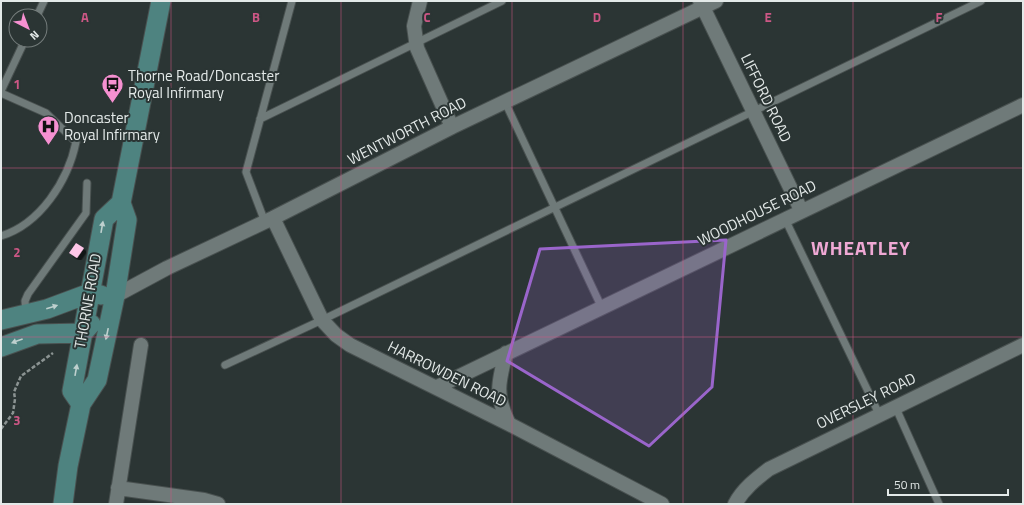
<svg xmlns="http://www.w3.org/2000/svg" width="1024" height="505" viewBox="0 0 1024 505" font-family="'Titillium Web',sans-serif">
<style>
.building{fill:#fec6e7;filter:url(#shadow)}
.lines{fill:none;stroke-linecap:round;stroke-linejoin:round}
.lane-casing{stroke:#495150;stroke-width:9}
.street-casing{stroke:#495150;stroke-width:16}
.secondary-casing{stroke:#495150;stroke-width:21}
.path{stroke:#8b9392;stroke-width:2.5;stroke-dasharray:4 2;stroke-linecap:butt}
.lane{stroke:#6f7a79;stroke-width:7}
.street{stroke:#6f7a79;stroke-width:14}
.secondary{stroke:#4e8380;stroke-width:19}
.oneway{fill:#bed0ce}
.marked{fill:#9a65cb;fill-opacity:0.2;stroke:#9a65cb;stroke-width:3;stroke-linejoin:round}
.grid{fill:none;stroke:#cc5785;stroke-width:1;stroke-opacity:0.55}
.labels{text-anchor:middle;stroke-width:4;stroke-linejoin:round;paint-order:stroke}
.poi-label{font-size:15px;fill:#e3e9e8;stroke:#2b3534;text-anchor:start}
.street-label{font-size:15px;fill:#e3e9e8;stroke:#2b3534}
.district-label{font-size:19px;font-weight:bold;letter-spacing:1px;fill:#efa8d4;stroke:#2b3534}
.grid-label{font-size:13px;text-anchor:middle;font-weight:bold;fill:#cc5785;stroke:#2b3534;stroke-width:4;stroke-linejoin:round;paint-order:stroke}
</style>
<defs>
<filter id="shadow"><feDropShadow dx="3.5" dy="3.5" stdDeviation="0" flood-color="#0009"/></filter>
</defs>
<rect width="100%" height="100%" fill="#2b3534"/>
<path class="building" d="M76,243l8,5 -7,10 -8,-5z"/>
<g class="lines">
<defs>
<path id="lane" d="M37,16l7,-15
M1,91l24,-51
M1,93l45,20 30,29c-8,39 -36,82 -75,94
M505,102l96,204
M260,119l242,-118
M785,219l94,195
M265,222l-19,-50 46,-171
M26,312l-1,-11 3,-7 58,-81 1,-30
M225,365l97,-45 659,-319
M895,406l44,98"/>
<path id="street" d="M420,1l-6,25 3,22 35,79
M700,1l101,209
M273,218l49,102 14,15 14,10 159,79 153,80
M115,296l52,-28 106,-50 179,-91 264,-126
M506,353c-8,30 -11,42 3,71
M437,387l586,-282
M118,488l86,12 14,4
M116,504l25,-159
M735,504c8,-15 21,-25 34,-35l254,-124"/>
<path id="secondary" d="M1,320l46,-11 43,-16 11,2
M1,347l36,-13 46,-1 8,-9
M81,404l-9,-13 32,-172 17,-16
M63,504l5,-38 13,-62 16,-24 18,-84 12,-76 -6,-17 40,-202"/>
</defs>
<use href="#lane" class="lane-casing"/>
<use href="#street" class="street-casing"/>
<use href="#secondary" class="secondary-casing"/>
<path class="path" d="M1,429l12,-16 2,-14 -1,-7 7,-16 32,-23"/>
<use href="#lane" class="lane"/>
<use href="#street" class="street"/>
<use href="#secondary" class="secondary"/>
</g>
<defs><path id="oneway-solid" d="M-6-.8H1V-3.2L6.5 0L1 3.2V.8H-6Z"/></defs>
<g class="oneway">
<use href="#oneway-solid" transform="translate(102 227) rotate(-80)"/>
<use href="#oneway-solid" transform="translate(52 307) rotate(-17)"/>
<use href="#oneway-solid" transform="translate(107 334) rotate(102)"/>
<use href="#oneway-solid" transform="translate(17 341) rotate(160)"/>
<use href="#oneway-solid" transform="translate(76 370) rotate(-80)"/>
</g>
<path class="marked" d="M726,240l-14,147 -63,59 -142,-85 33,-112z"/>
<path class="grid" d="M171,1v503M341,1v503M512,1v503M683,1v503M853,1v503M1,168h1022M1,337h1022"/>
<defs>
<symbol id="bus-pin" viewBox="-11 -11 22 30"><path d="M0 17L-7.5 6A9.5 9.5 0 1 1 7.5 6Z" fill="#f690d1" stroke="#2b3534"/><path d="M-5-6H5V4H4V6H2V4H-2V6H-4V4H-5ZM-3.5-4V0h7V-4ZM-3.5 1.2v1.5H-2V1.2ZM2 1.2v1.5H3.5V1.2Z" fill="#111"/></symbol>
<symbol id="hospital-pin" viewBox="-11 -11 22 30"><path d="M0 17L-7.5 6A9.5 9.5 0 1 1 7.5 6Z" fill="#f690d1" stroke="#2b3534"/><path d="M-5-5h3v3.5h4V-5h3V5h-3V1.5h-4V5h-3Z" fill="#111"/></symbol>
</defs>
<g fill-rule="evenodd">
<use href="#bus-pin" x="100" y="72" width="25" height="34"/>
<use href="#hospital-pin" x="36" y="114" width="25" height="34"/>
</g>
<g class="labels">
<g class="poi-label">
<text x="128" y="81">Thorne Road/Doncaster<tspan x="128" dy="17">Royal Infirmary</tspan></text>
<text x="64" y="123">Doncaster<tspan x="64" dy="17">Royal Infirmary</tspan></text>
</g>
<g class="street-label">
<text transform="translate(766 98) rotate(64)" y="5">LIFFORD ROAD</text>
<text transform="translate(407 131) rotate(-27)" y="5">WENTWORTH ROAD</text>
<text transform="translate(757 213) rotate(-26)" y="5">WOODHOUSE ROAD</text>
<text transform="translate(88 301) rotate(-80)" y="5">THORNE ROAD</text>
<text transform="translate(447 374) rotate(26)" y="5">HARROWDEN ROAD</text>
<text transform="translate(866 401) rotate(-26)" y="5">OVERSLEY ROAD</text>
</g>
<g class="district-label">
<text x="861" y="255">WHEATLEY</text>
</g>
</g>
<g class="grid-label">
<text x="85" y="22">A</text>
<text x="256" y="22">B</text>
<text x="427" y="22">C</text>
<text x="597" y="22">D</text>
<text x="768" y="22">E</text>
<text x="939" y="22">F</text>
<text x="17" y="89">1</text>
<text x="17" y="257">2</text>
<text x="17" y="425">3</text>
</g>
<rect width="1024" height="505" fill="none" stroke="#e3e9e8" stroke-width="4"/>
<g transform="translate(28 28) rotate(138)"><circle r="19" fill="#2b3534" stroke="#757d7c"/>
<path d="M0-3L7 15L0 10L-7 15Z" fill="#f690d1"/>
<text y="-6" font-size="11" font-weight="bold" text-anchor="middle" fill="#e3e9e8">N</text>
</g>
<path d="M888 489v6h120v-6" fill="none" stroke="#e3e9e8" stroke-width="2"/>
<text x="894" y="489" font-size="12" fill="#e3e9e8" stroke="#2b3534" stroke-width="3" paint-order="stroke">50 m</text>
</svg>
